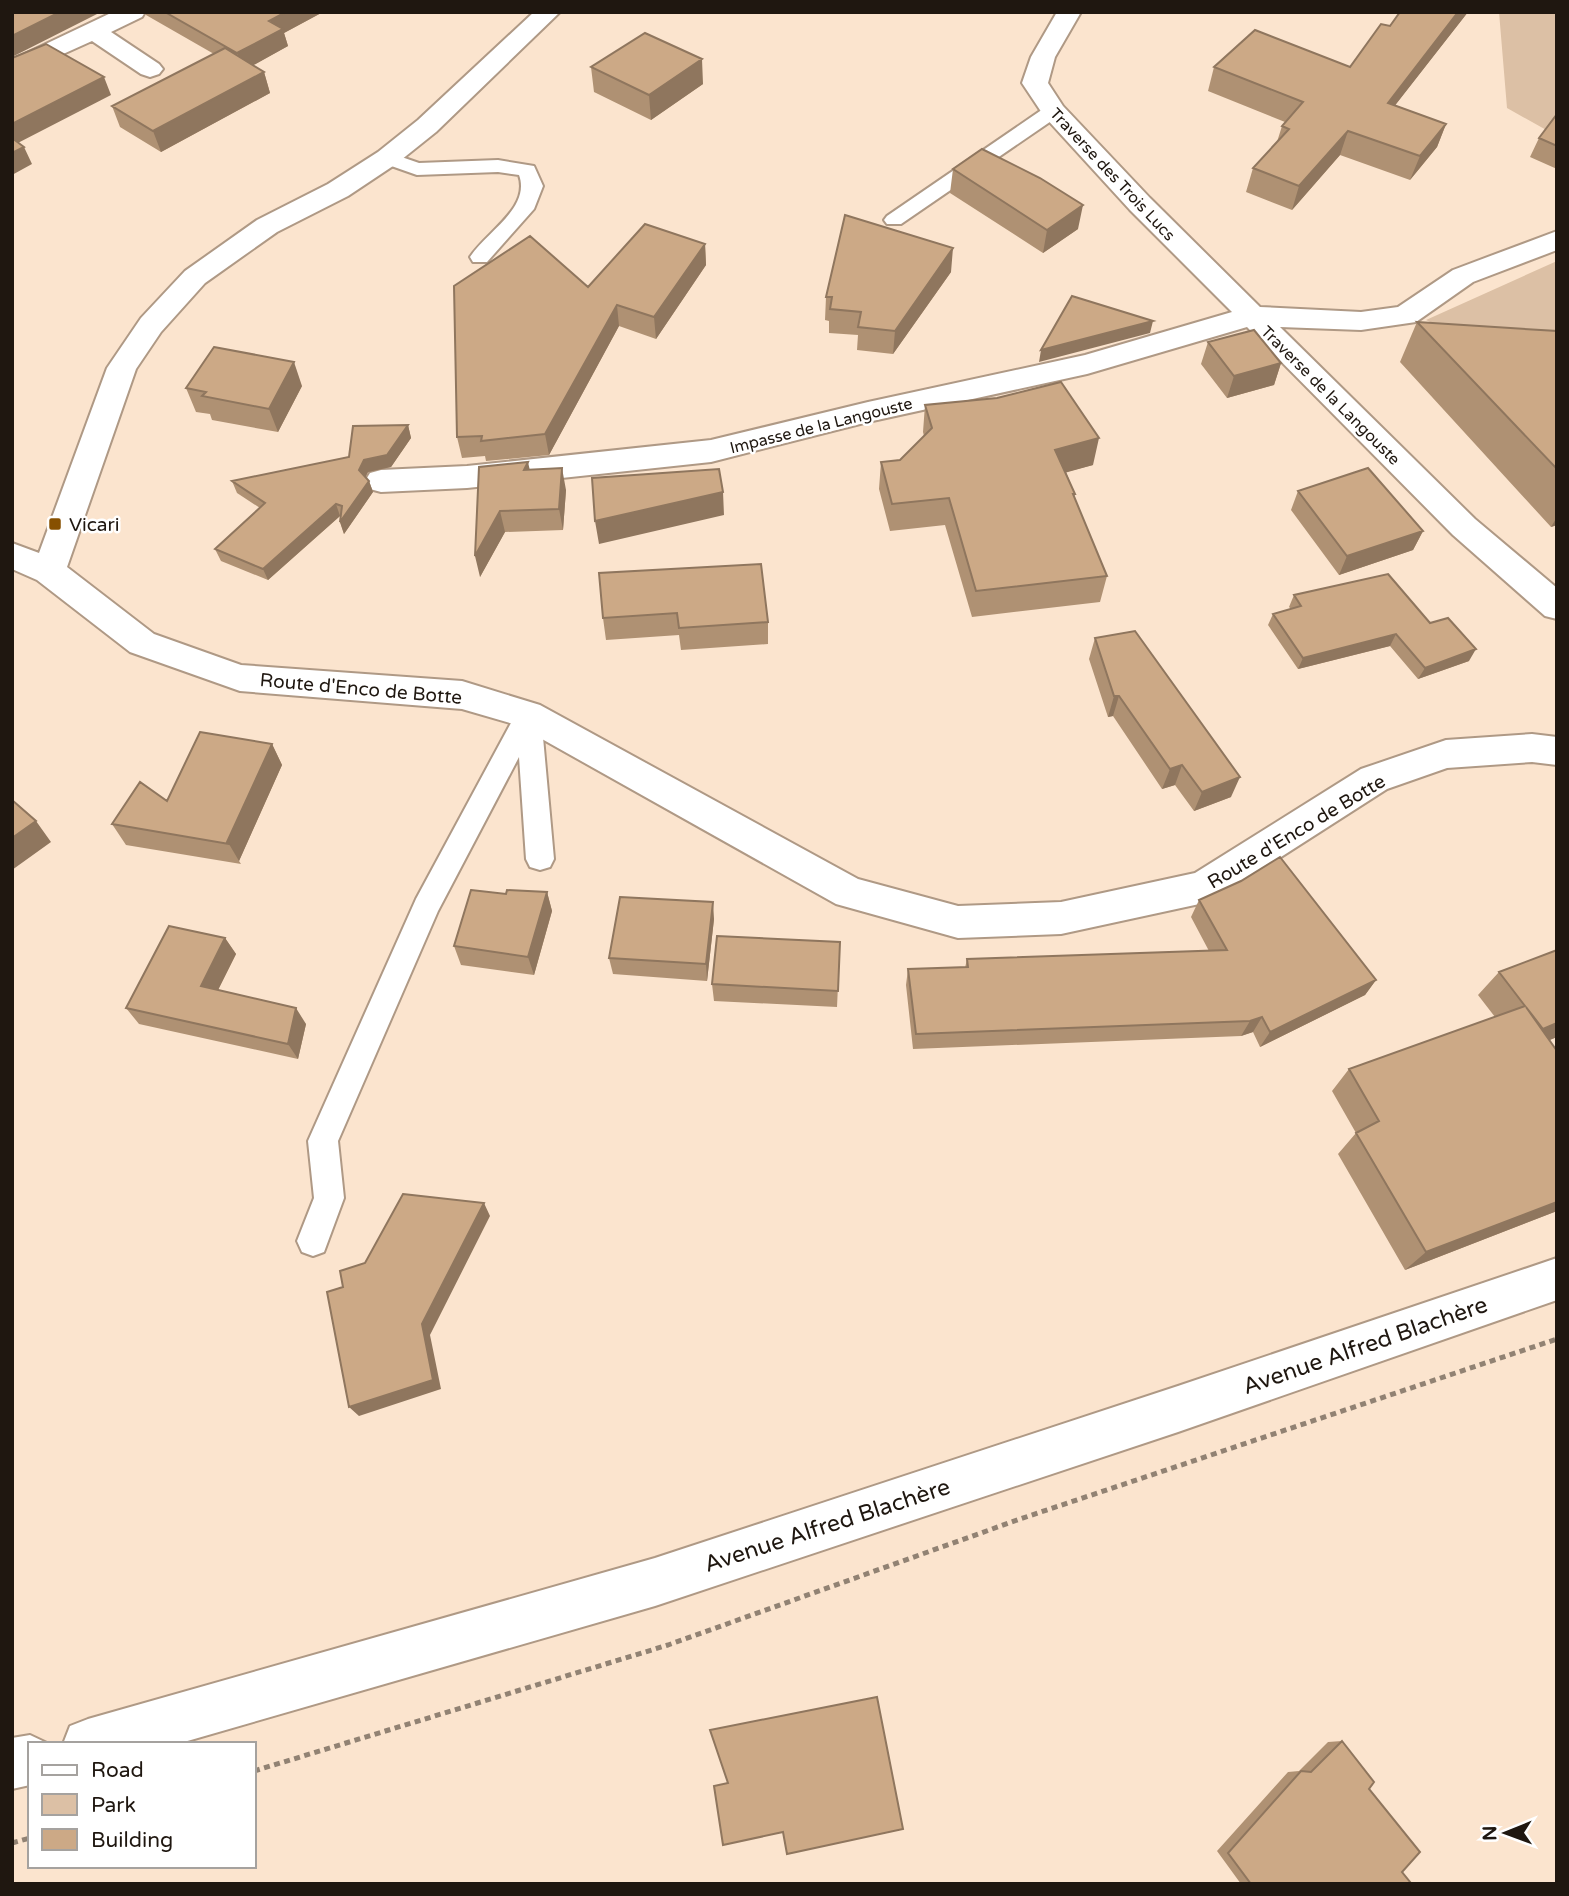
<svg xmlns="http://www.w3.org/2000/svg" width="1569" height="1896" viewBox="0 0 1569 1896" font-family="'Varela Round',sans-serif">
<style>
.green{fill:#dcc0a5}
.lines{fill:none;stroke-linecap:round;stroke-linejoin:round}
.lane-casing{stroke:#af9985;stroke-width:4}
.street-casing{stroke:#af9985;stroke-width:4}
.secondary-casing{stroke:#af9985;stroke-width:4}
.path{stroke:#918273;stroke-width:5;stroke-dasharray:6 4.5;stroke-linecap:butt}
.lane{fill:#fff;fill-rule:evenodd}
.street{fill:#fff;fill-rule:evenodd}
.secondary{fill:#fff;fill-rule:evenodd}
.wall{fill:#af9173}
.shaded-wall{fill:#8f765e}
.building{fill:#cca986;stroke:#8f765e;stroke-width:2}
.poi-dot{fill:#875000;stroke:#fff;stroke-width:2.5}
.labels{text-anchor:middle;stroke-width:5;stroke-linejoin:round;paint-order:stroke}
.far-street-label{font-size:16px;fill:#1f1710;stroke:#fff}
.poi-label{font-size:19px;fill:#1f1710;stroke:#fff;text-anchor:start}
.street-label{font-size:19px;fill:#1f1710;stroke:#fff}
.near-street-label{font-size:23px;fill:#1f1710;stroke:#fff}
</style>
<rect width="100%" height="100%" fill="#fbe4ce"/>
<path class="green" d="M1499,12h58v124l-50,-28z
M1557,261v78l-73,10 -58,-29z"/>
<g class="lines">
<defs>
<path id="lane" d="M1053,105l9,6 -2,4 -159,109h-14l-3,-4 3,-4 159,-109z
M387,152l32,11 79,-3 36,6 9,20 -9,23 -47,53h-14l-3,-5c16,-25 61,-49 49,-82l-21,-3 -81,3 -37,-13 -3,-4z
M528,705l9,3 4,7 13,144 -4,8 -10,3 -10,-3 -4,-8 -7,-102 -81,154 -100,230 6,57 -20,54 -11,4 -11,-4 -5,-11 17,-43 -6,-57 108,-242 103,-191z"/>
<path id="street" d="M113,12h32l-3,5 -31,15 48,32 4,5 -4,5 -9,3 -9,-3 -49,-33 -80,36v-17z
M534,12h26l-124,120 -40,32 -48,32 -71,36 -72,51 -44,49 -25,37 -69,198 87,67 87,31 221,16 78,24 318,174 100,27 103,-4 134,-29 166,-104 85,-29 86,-6 25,3v28l-25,-3 -85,6 -60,21 -170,109 -13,5 -143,31 -103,4 -122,-34 -319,-179 -55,-16 -222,-18 -110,-39 -93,-72 -25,-11v-26l27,10 68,-185 34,-50 44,-47 72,-51 71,-36 50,-32 40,-32z
M1057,12h24l-26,45 -7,26 15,23 87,92 110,109 101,5 37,-5 55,-37 104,-39v19l-84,32 -57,40 -55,8 -81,-3 195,192 82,69v31l-12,-3 -92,-81 -206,-208 -160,47 -219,48 -157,40 -244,26 -86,4 -11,-3 -5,-8 5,-8 11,-3 86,-4 244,-26 157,-38 217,-47 147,-43 -102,-102 -86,-94 -22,-33 9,-26z"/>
<path id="secondary" d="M1557,1258v42l-379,132 -523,174 -478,138h-114l7,-18 18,-7 567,-161 523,-172z
M30,1735l19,9h-19v41l-18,4v-51z"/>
</defs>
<use href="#lane" class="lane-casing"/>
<use href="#street" class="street-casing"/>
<use href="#secondary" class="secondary-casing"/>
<path class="path" d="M254,1771l414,-126 352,-126 537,-180
M12,1843l18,-5"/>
<use href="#lane" class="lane"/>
<use href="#street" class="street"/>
<use href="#secondary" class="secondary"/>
</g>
<path class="wall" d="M145,12h178l-39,21 4,13 -35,19 11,7 6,21 -109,59 -41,-25 -8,-21 102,-52 -68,-39z
M1400,12h68l-73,93 51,19 -9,23 -27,33 -70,-25 -48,55 -46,-18 7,-24 24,-26 5,-16 3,-4 -77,-31 6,-24h136l40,-41z
M591,67l112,17 -52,36 -57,-28z
M1557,114v55l-27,-12 9,-19z
M953,169l125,60 -35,24 -93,-60z
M705,244l1,21 -50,74 -37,-13 -70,129 -63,6 -1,-5 -23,2 -5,-21 131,-150z
M951,272l-58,82 -36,-4 1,-15 -29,-2v-12l-4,-1 1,-23z
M1417,322l140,9v194l-6,2 -151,-165z
M1208,342l73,21 -7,22 -47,13 -26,-34z
M302,386l-24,46 -66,-12 -2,-6 -14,-2 -10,-24z
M925,405l168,60 -27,7 9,22 -1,4 33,78 -7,26 -128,15 -27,-92 -55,6 -11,-42 2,-27 19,-2 24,-24 -1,-4z
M408,425l3,13 -20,29 -23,5 -3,5 4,4 4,11 -29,42 -4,-12v-6l-72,64 -47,-19 -6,-12 45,-41 -23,-15 -5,-12 117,-24z
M479,467l51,2 36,21 -3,40 -58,2 -25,45z
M1298,491l125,40 -10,19 -74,25 -48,-65z
M599,573l169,49v22l-87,6 -2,-15 -73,5 -3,-22z
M1294,595l136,28 39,38 -51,18 -28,-33 -92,23 -30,-44 5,-11 18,-5 -2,-2z
M1095,638l136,159 -37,14 -19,-26 -13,4 -49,-73 -5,1 -19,-58z
M272,744l10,21 -43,96 2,3 -115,-19 -14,-21 55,-23z
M547,892l5,19 -18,64 -73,-10 -7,-19 52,-52z
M1199,900l177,80 -11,15 -105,52 -7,-15 -12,4 -328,13 -7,-64 2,-16 57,-1 2,-9 242,-8 -18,-34z
M714,919l-7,62 -94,-7 -4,-16z
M225,938l11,16 -18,36 88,34 -8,35 -159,-35 -13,-16z
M840,942l-3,65 -123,-6 -2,-17z
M1499,972l58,65 -8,3 8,171 -152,59 -67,-116 18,-21 -24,-42 17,-22 146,-52 -17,-22z
M1342,1741l27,48 39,95h-167l-24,-33 71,-79 11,-1 29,-29z"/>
<path class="shaded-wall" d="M60,12h41l-89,45v-21z
M286,12h37l-39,21 4,13 -45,25 -6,-18 32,-32z
M1458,12h10l-89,114 9,-23z
M702,59l1,25 -52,36 -2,-25z
M264,72l6,21 -109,59 -8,-21z
M104,77l7,18 -99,51v-22z
M1446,124l-9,23 -27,33 10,-24z
M1348,131l-8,24 -48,55 7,-24z
M24,147l8,17 -20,11v-22z
M1083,205l-5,24 -35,24 4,-23z
M705,244l1,21 -50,74 -2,-22z
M953,248l-2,24 -58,82 2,-23z
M617,305l2,21 -70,129 -4,-21z
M1153,321l-3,12 -111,29 2,-12z
M294,362l8,24 -24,46 -9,-23z
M1281,363l-7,22 -47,13 7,-22z
M408,425l3,13 -20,29 -23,5 -5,10 -4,-12 5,-10z
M1099,438l-6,27 -43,12 5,-27z
M528,462l5,22 -9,-14z
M562,468l4,22 -3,40 -4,-21z
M369,481l4,11 -29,42 -4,-12z
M723,492l1,23 -125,29 -4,-23z
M336,504l4,12 -72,64 -5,-11z
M500,511l5,21 -25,45 -5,-21z
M1557,517v8l-6,2z
M1423,531l-10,19 -74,25 8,-19z
M1396,634l-6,12 -92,23 5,-11z
M1476,649l-7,12 -51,18 7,-11z
M1114,696h5l-6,20 -5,1z
M272,744l10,21 -43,96 -10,-17 -2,-2z
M1182,765l-7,20 -13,4 8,-20z
M1240,777l-9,20 -37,14 8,-19z
M36,821l15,21 -39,28v-32z
M547,892l5,19 -18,64 -6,-18z
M713,902l1,17 -7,62 -1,-17z
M225,938l11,16 -24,48 -11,-16z
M1376,980l-11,15 -105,52 10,-15z
M296,1008l10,16 -8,35 -10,-15z
M1262,1017l-9,15 -12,4 9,-15z
M1557,1023v14l-36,15 22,-23z
M1557,1202v9l-152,59 21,-18z
M484,1203l6,13 -60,119 11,54 -82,27 -10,-9 73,-83z"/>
<path class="building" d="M12,12h48l-48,24z
M165,12h121l-17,9 14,8 -46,24z
M1400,12h58l-70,91 58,21 -26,32 -72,-25 -49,55 -46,-18 36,-39 -7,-3 21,-24 -89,-35 41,-37 95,37 31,-43 9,2z
M645,33l57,26 -53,36 -58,-28z
M46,44l58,33 -92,47v-66z
M225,48l39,24 -111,59 -41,-25z
M1557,114v32l-18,-8z
M12,138l12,9 -12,6z
M982,149l58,29 43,27 -36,25 -94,-61z
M845,215l108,33 -58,83 -37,-4 3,-15 -31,-3 2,-12h-6z
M645,224l60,20 -51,73 -37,-12 -72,129 -64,7 1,-5 -25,1 -3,-151 76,-50 58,51z
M1072,296l81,25 -112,29z
M1417,322l140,9v138z
M1254,330l27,33 -47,13 -26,-34z
M214,347l80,15 -25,47 -67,-13 4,-4 -20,-4z
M1061,382l38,56 -44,12 20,44h-2l34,82 -131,15 -27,-93 -57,6 -11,-42 19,-2 32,-32 -7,-23 72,-7z
M408,425l-21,30 -23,5 -5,10 10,11 -29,41 2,-16 -6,-2 -73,65 -48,-20 50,-46 -33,-22 117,-24 4,-31z
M528,462l-4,8 38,-2 -3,41 -59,2 -25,45 4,-89z
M1368,468l55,63 -76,25 -49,-65z
M719,469l4,23 -128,29 -3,-43z
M761,564l7,58 -89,6 -2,-15 -74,5 -4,-45z
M1388,574l42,49 18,-5 28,31 -51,19 -29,-34 -93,24 -30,-44 28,-8 -7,-11z
M1135,631l105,146 -38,15 -20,-27 -12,4 -51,-73h-5l-19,-58z
M200,732l72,12 -45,98 2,2 -117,-20 28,-42 27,19z
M12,800l24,21 -24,17z
M1280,857l96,123 -106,52 -8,-15 -12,4 -334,13 -8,-65 60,-2 -1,-8 260,-9 -28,-50 42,-19z
M471,890l35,4 1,-4 40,2 -19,65 -74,-11z
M620,897l93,5 -7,62 -97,-6z
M169,926l56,12 -24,48 95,22 -8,36 -162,-36z
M717,936l123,6 -2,49 -126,-7z
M1557,950v73l-14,6 -17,-22 31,44v151l-131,50 -70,-119 23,-12 -30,-52 176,-63 -26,-34z
M403,1194l81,9 -62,121 11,56 -84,27 -22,-115 16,-5 -3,-16 25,-8z
M877,1697l26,132 -116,25 -4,-22 -60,13 -9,-59 14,-3 -18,-53z
M1342,1741l32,41 -5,7 51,63 -18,20 8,10 -2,2h-157l-23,-31 73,-82 10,1z"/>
<rect class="poi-dot" x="48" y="517" width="14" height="14" rx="3.5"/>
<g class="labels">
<g class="far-street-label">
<text transform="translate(1113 174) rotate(47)" y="6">Traverse des Trois Lucs</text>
<text transform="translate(1331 395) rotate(45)" y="6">Traverse de la Langouste</text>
<text transform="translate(821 425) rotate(-14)" y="6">Impasse de la Langouste</text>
</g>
<g class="poi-label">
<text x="69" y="531">Vicari</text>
</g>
<g class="street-label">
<text transform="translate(361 688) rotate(5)" y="7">Route d'Enco de Botte</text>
<text transform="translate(1296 831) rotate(-31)" y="7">Route d'Enco de Botte</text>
</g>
<g class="near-street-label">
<text transform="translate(1365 1345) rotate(-19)" y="8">Avenue Alfred Blachère</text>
<text transform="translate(827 1525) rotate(-18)" y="8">Avenue Alfred Blachère</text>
</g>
</g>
<rect width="1569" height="1896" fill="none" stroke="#1f1710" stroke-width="28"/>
<rect x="28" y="1742" width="228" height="126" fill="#ffffff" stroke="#a5a29f" stroke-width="2"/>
<rect x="42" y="1765" width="35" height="10" fill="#ffffff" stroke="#a5a29f" stroke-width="2"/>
<text x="91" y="1777" font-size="21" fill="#1f1710">Road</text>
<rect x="42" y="1794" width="35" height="21" fill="#dcc0a5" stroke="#a5a29f" stroke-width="2"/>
<text x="91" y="1812" font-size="21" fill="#1f1710">Park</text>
<rect x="42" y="1829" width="35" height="21" fill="#cca986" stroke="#a5a29f" stroke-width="2"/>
<text x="91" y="1847" font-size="21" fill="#1f1710">Building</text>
<g transform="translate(1506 1833) rotate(269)" stroke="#ffffff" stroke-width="5" paint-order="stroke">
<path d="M0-5L12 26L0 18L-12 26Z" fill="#1f1710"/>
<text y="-10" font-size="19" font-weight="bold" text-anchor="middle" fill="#1f1710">N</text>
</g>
</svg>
